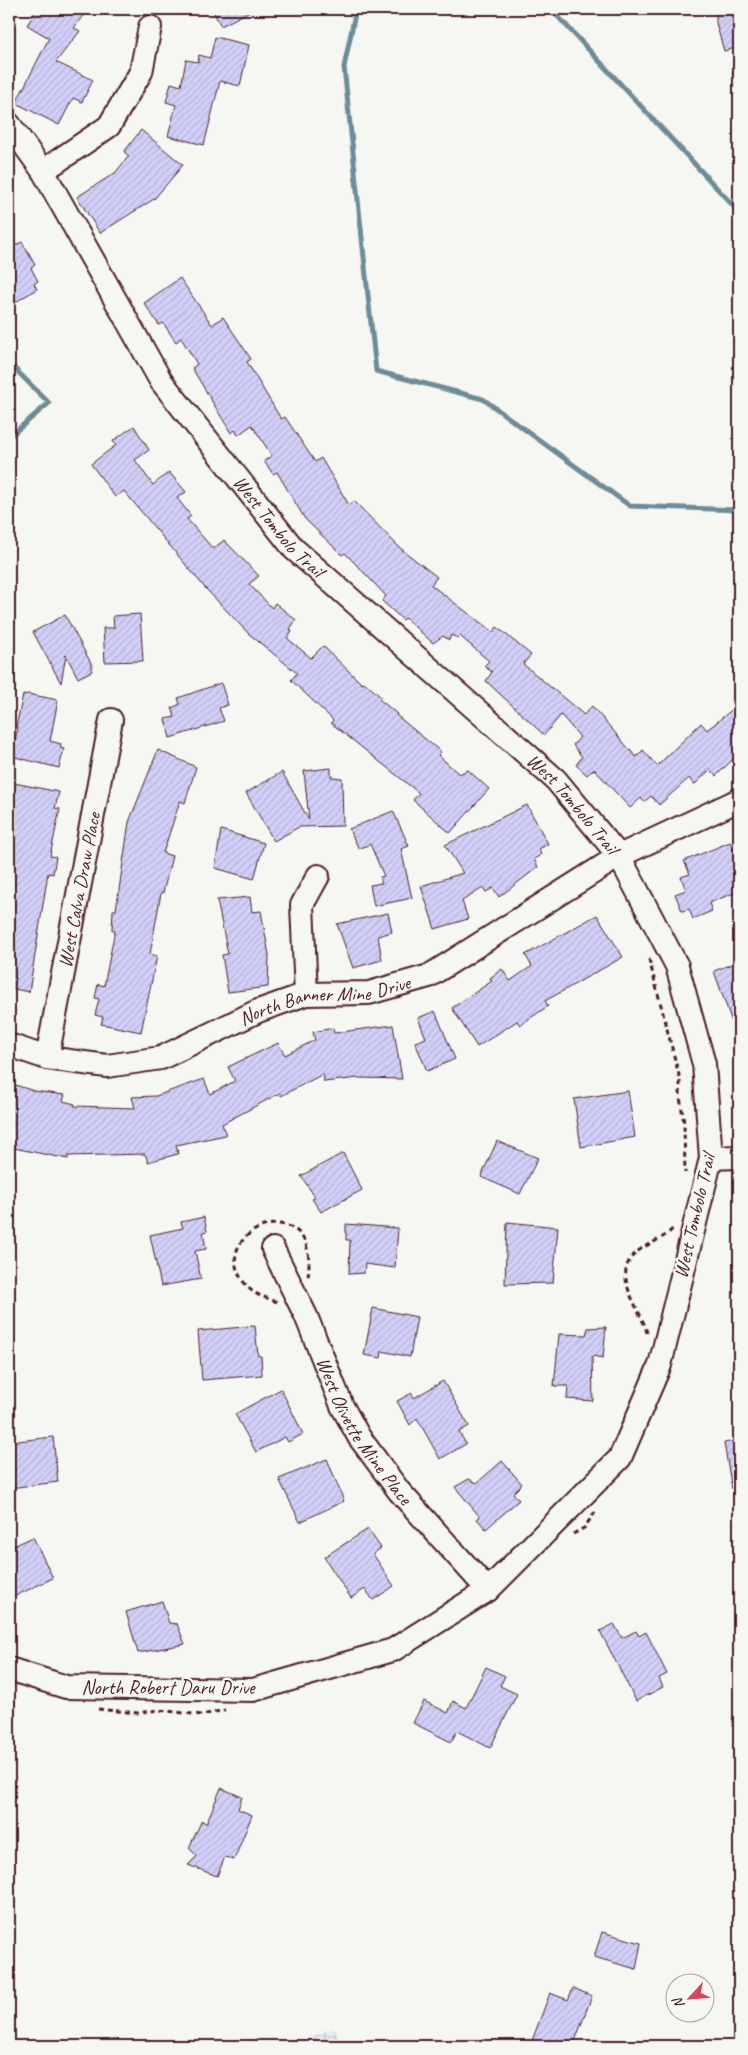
<svg xmlns="http://www.w3.org/2000/svg" width="748" height="2055" viewBox="0 0 748 2055" font-family="Caveat,sans-serif">
<style>
.industrial{fill:url(#industrial-grid)}
.lines{fill:none;stroke-linecap:round;stroke-linejoin:round}
.stream{stroke:#6d8c97;stroke-width:5}
.building{fill:url(#building-hatch);stroke:#4a1f2b}
.minor-casing{stroke:#4a1f2b;stroke-width:26}
.path{stroke:#4a1f2b;stroke-width:3;stroke-dasharray:5 4;stroke-linecap:butt}
.minor{stroke:#f6f6f2;stroke-width:22}
.labels{text-anchor:middle;stroke-width:4.5;stroke-linejoin:round;paint-order:stroke}
.street-label{font-size:20px;fill:#4a1f2b;stroke:#f6f6f2}
</style>
<defs>
<pattern id="industrial-grid" width="8" height="8" patternUnits="userSpaceOnUse" patternTransform="scale(1.25)"><rect width="8" height="8" fill="#ebebf4"/><path d="M0 4h8M4 0v8" fill="none" stroke="#cbc9d1"/></pattern>
<pattern id="building-hatch" width="6" height="6" patternUnits="userSpaceOnUse" patternTransform="scale(1.25)"><rect width="6" height="6" fill="#d2d0f9"/><path d="M-1 1l2-2M0 6l6-6M5 7l2-2" fill="none" stroke="#b6b2d6"/></pattern>
</defs>
<rect width="100%" height="100%" fill="#f6f6f2"/>
<filter id="ink" filterUnits="userSpaceOnUse"><feTurbulence type="fractalNoise" baseFrequency=".02" numOctaves="2"/><feDisplacementMap in="SourceGraphic" scale="10" xChannelSelector="R" yChannelSelector="G"/><feConvolveMatrix kernelMatrix="1 2 1 2 8 2 1 2 1" color-interpolation-filters="sRGB"/></filter>
<g filter="url(#ink)">
<path class="industrial" d="M333,2027l10,19h-49z"/>
<g class="lines">
<path class="stream" d="M356,9l-12,58 32,304 107,28 147,107 109,4
M551,9l188,203
M734,73l5,-4
M9,367l5,1 35,35 -40,34"/>
</g>
<path class="building" d="M37,9h51l-14,19 6,3 -24,31 37,18 -11,22 -9,-4 -14,27 -43,-22 33,-65 -22,-13z
M212,9h42l-33,17z
M716,9h23v38l-15,4 -8,-28z
M215,37l34,8 -9,41 -20,-5 -16,64 -36,-9 8,-31 -10,-3 5,-19 10,3 5,-26 12,2 1,-7 11,3z
M141,130l42,35 -29,34 -54,34 -23,-36 38,-24 14,-17 -5,-4z
M22,242l13,23 -4,3 7,13 -4,3 3,5 -28,17v-57z
M180,278l32,47 11,-8 28,42 -4,3 34,57 4,-2 30,45 6,-4 28,47 5,-4 46,47 37,29 -6,8 62,47 4,-5 34,28 -8,9 61,51 8,-9 44,51 7,-7 14,16 44,-43 6,7 32,-26v49l-23,23 -6,-6 -16,15 -5,-7 -30,27 -8,-9 -7,6 -3,-4 -11,10 -36,-39 -7,6 -11,-10 6,-8 -9,-12 7,-8 -19,-22 -17,20 -58,-54 6,-9 -8,-6 5,-5 -29,-25 -2,2 -7,-3 -2,5 -6,-4 -10,7 -28,-25 -2,2 -21,-19 4,-5 -15,-16 -26,-27 -3,2 -37,-36 -28,-47 -4,2 -9,-13 8,-5 -20,-31 -14,10 -3,-5 -4,3 -39,-65 5,-4 -16,-26 -5,4 -13,-19 -4,2 -15,-22z
M134,426l15,24 -14,10 18,25 16,-13 17,20 -9,6 14,18 -4,3 26,30 11,-9 35,36 -10,8 23,24 3,-5 21,17 -6,9 2,3 -5,6 24,20 12,-12 39,38 2,-2 17,15 -2,2 18,15 -1,1 45,37 -3,3 21,19 9,-4 21,19 -39,44 -37,-33 6,-7 -88,-70 2,-3 -42,-40 6,-7 -49,-40 -42,-44 -82,-98 -9,6 -24,-33 25,-19 -3,-4z
M140,614l3,47 -38,1 -2,-34h11l-1,-12z
M65,615l27,50v6l-14,7 -12,-23 -5,28 -28,-51z
M221,683l7,22 -9,3 5,13 -54,17 -5,-19 10,-2 -3,-9 8,-4 -2,-6z
M28,694l30,6 -8,41 11,3 -1,4 4,1 -5,19 -48,-12 7,-28 -2,-1 7,-32z
M158,750l38,17 -11,36 -5,-2 -17,52 9,3 -9,37h-2l-11,61 7,2 -16,76 -40,-8 2,-7 -8,-2 4,-16 -4,-1 3,-14 6,2 11,-56h-3l1,-20h3l13,-88z
M331,768v9l11,1 1,48 -44,1 -25,14 -28,-48 36,-21 27,48 -5,-49z
M9,782l50,10 -4,16 5,1 -10,47 6,1 -3,17 -5,-1 -19,119 -20,-4z
M527,805l21,39 -9,5 2,6 -7,4 4,8 -39,30 -6,-9 -7,4 -3,-4 -21,13 6,18 -33,10 -14,-43 42,-13 -18,-28z
M393,811l16,35 -8,3 11,49 -38,8 -4,-21 12,-2 -2,-6 4,-1 -14,-32 -11,5 -10,-20z
M221,830l43,13 -10,36 -39,-11z
M730,842l9,19v30l-30,12 3,8 -19,8 -4,-10 -7,2 -7,-17 11,-4 -5,-13 9,-3 -6,-13z
M250,897l2,15 9,-1 8,44 -1,32 -40,5 -6,-37 6,-1 -11,-54z
M388,913l4,19 -14,4 4,24 -29,8 -16,-44z
M597,915l26,42 -78,44 3,5 -28,19 -3,-4 -40,26 -25,-39 40,-27 -2,-3 12,-9 8,12 22,-15 -7,-11z
M739,961v75h-2l-23,-65z
M435,1011l20,48 -28,12 -12,-29 11,-4 -8,-20z
M393,1025l9,54 -43,-1 -35,4 -1,-8 -42,22 -1,-3 -58,31 4,11 -50,10 2,9 -30,8 -3,-8 -77,2v3l-59,-12v-64l25,8 31,4 -2,6 12,3 -1,2 61,2 -3,-11 24,-1 48,-17 6,15 25,-13 -7,-14 50,-24 7,12 30,-15 -2,-8 20,-4 1,5z
M628,1091l7,46 -54,10 -7,-48z
M497,1141l41,17 -18,36 -39,-17z
M343,1153l19,37 -41,22 -9,-13 3,-2 -14,-21z
M204,1217l3,14 -4,1 3,17 -11,2 6,28 -40,7 -11,-51 33,-7 -2,-6z
M507,1222l51,5 -5,56 -48,1z
M346,1224l52,4 -3,40 -30,-4 -1,9 -15,1 1,-34h-4z
M373,1308l44,9 -7,40 -28,-6 -1,7 -17,-3z
M255,1326l3,30h3l1,19 -60,5 -4,-49z
M606,1327l-3,31 -11,-2 1,45 -26,-2 1,-13h-14l5,-52 27,1 2,-7z
M443,1381l26,45 -10,6 7,12 -26,15 -23,-41 -7,7 -13,-24 15,-8 2,5z
M281,1389l22,45 -15,8 -3,-5 -29,15 -21,-38z
M53,1437l5,45 -49,6v-46z
M739,1440v48l-7,1 -8,-46z
M327,1459l17,42 -44,21 -21,-43z
M502,1461l20,23 -9,9 6,7 -33,29 -9,-10 3,-2 -25,-30 14,-8 8,4z
M368,1529l13,19 -8,6 21,32 -21,14 -8,-11 -14,9 -27,-41z
M33,1537l20,41 -44,21v-51z
M162,1601l7,22 8,1 8,20 -47,9 -12,-41z
M614,1624l8,14 14,-7 3,5 7,-4 21,42 -8,4 4,9 -27,14 -36,-70z
M486,1667l19,9 -5,10 17,8 -27,54 -33,-17 -6,11 -38,-19 11,-22 24,12 5,-12 13,7z
M221,1788l21,9 -4,12 14,6 -18,45 -9,-3 -8,19 -29,-11 9,-9 -8,-8 13,-28 4,4z
M602,1932l39,11 -5,26 -42,-12z
M573,1988l19,8 -19,50h-43l20,-53 18,7z"/>
<g class="lines">
<defs>
<g id="minor">
<path id="s1" d="M9,124l34,47 118,210 133,168 262,231 63,76 58,110 27,98 7,94 -51,207 -40,93 -132,132 -95,60 -140,40 -187,-3 -57,-18"/>
<path d="M43,171l66,-45 32,-54 9,-45"/>
<path d="M306,994l-4,-89 16,-29"/>
<path id="s2" d="M9,1045l38,13 60,8 54,-8 97,-47 48,-17 63,-1 60,-17 190,-120 120,-56"/>
<path id="s3" d="M47,1058l64,-338"/>
<path d="M711,1158l28,-1"/>
<path id="s4" d="M273,1249l33,67 36,90 17,31 40,54 89,99"/>
</g>
</defs>
<use href="#minor" class="minor-casing"/>
<path class="path" d="M649,959l31,120v18l4,26 1,50
M277,1302c-11,-5 -22,-6 -30,-16 -49,-54 74,-103 61,-9
M647,1333c-6,-26 -41,-61 -6,-84 10,-7 25,-11 32,-21
M573,1534l11,-6 12,-17
M98,1709l40,4 20,-3 44,5 23,-5"/>
<use href="#minor" class="minor"/>
</g>
</g>
<g class="labels">
<g class="street-label">
<text dy="7" stroke="none"><textPath href="#s1" startOffset="486">West Tombolo Trail</textPath></text>
<text dy="7" stroke="none"><textPath href="#s1" startOffset="891">West Tombolo Trail</textPath></text>
<text dy="7" stroke="none"><textPath href="#s3" startOffset="171">West Calva Draw Place</textPath></text>
<text dy="7" stroke="none"><textPath href="#s2" startOffset="331">North Banner Mine Drive</textPath></text>
<text transform="translate(694 1216) rotate(-77)" y="7">West Tombolo Trail</text>
<text dy="7" stroke="none"><textPath href="#s4" startOffset="204">West Olivette Mine Place</textPath></text>
<text x="168" y="1694">North Robert Daru Drive</text>
</g>
</g>
<rect width="748" height="2055" fill="none" stroke="#f6f6f2" stroke-width="30"/>
<rect x="15" y="15" width="718" height="2025" fill="none" stroke="#4a1f2b" stroke-width="2" filter="url(#ink)"/>
<g transform="translate(690 1998) rotate(244)"><circle r="24" fill="#f6f6f2" stroke="#b1a0a2"/>
<path d="M0-4L9 19L0 12L-9 19Z" fill="#d1495b"/>
<text y="-8" font-size="14" font-weight="bold" text-anchor="middle" fill="#4a1f2b">N</text>
</g>
</svg>
